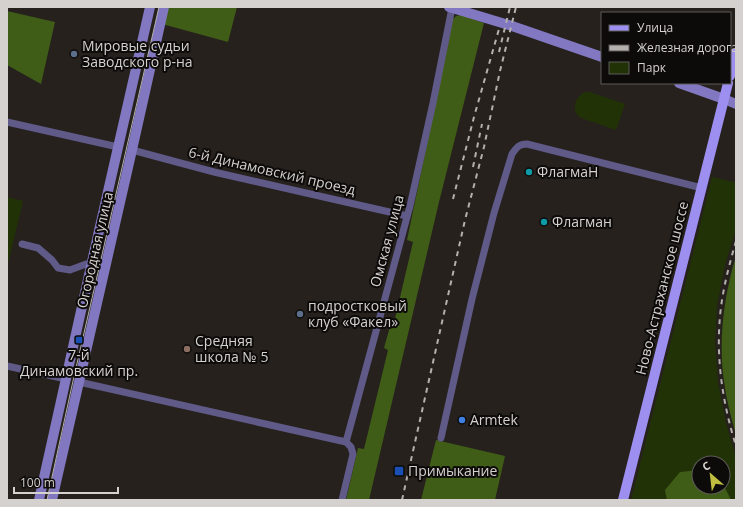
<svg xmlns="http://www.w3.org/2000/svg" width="743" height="507" viewBox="0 0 743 507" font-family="'Open Sans',sans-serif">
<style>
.green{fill:#213306;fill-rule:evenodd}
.forest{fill:#405d17}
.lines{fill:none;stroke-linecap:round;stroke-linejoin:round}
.street{stroke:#5f5a87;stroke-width:7}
.secondary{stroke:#8278c1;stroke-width:10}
.primary{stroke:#9d8fef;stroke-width:10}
.tram{stroke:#b3b0ad;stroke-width:1}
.rail{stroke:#b3b0ad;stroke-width:2;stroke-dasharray:5 5;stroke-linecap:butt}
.service-dot{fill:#5c6f8a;stroke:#0d0b09;stroke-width:1.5}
.culture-dot{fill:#0f9aa8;stroke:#0d0b09;stroke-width:1.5}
.transit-dot{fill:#1a4fb4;stroke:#0d0b09;stroke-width:1.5}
.education-dot{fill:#8d6e63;stroke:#0d0b09;stroke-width:1.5}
.shop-dot{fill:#3f7fe0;stroke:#0d0b09;stroke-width:1.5}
.labels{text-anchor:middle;stroke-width:4;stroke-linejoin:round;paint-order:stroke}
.poi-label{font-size:14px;fill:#d4d1ce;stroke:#0d0b09;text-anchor:start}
.street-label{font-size:14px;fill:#d4d1ce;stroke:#0d0b09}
</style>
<rect width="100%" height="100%" fill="#26211d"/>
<path class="green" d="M585,92h5l35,12 -9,26 -35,-12c-11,-7 -6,-21 4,-26z
M712,177l22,5 2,-3v50l-11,36 -8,41 -2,36 3,40 8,41 10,34v43h-105zM699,463h24v24h-24z
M7,197l16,4 -16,67z"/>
<path class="forest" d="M167,7h70l-9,35 -66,-18z
M7,11l48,11 -14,62 -34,-19z
M461,15l23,8 -45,179 -70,298h-23l12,-52 6,1 24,-99 -4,-2 7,-25h3l19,-81 -6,-2 46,-221 3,-3z
M736,256v179c-5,-18 -10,-36 -12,-54 -6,-40 0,-86 12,-125z
M436,440l69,16 -10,44h-74z
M699,470v17h24v-3l8,16h-64l-2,-10 15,-18z"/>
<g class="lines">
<path class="street" d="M7,122l111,25
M132,150l82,22 193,44
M22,244l16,4 14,12 6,8 12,2 16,-6 5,2
M7,366l59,13
M79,382l267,60
M441,438l31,-139 22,-86 18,-59c5,-7 7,-10 15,-10l175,44
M342,500l11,-46 -2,-7 -5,-5 64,-236 23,-103 19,-95"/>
<path class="secondary" d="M449,7l63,19 90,31
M679,83l45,16 12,5
M39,500l52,-234 59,-259
M52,500l80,-350 32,-143"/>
<path class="primary" d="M730,76l6,-23
M623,500l105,-417"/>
<path class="tram" d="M47,500l26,-119 86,-374"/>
<path class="rail" d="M499,52l11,-45
M473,167l9,-43
M453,199l21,-82 25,-88
M736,241c-6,21 -12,43 -15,66 -6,47 1,94 15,139
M402,500l63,-280 19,-73 16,-76 16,-64"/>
</g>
<g class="service-dot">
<circle cx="74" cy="54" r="4"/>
<circle cx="300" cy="314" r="4"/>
</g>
<g class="culture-dot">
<circle cx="529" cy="172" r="4"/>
<circle cx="544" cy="222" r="4"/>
</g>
<g class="transit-dot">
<rect x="75" y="336" width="8" height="8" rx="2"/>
<rect x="394" y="466" width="10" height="10" rx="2"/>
</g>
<circle class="education-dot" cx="187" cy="349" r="4"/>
<circle class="shop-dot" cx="462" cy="420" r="4"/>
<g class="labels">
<g class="poi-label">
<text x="82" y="51">Мировые судьи<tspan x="82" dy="16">Заводского р-на</tspan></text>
<text x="537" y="177">ФлагмаН</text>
<text x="552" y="227">Флагман</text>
<text x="308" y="311">подростковый<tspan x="308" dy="16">клуб «Факел»</tspan></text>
<text x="195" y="346">Средняя<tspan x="195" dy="16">школа № 5</tspan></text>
<text x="79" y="360" text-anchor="middle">7-й<tspan x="79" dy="16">Динамовский пр.</tspan></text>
<text x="470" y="425">Armtek</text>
<text x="408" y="476">Примыкание</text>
</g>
<g class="street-label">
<text transform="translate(272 171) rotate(13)" y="5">6-й Динамовский проезд</text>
<text transform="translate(387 241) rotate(-75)" y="5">Омская улица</text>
<text transform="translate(95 250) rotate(-77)" y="5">Огородная улица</text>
<text transform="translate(662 288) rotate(-76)" y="5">Ново-Астраханское шоссе</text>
</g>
</g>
<rect width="743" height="507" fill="none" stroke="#d4d1ce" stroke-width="16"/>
<rect x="601" y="12" width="130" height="72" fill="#0d0b09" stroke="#5d5a58"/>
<rect x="609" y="25" width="20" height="6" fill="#9d8fef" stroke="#5d5a58"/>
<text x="637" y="32" font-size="12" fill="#d4d1ce">Улица</text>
<rect x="609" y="45" width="20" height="6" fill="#b3b0ad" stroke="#5d5a58"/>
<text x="637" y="52" font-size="12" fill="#d4d1ce">Железная дорога</text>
<rect x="609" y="62" width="20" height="12" fill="#213306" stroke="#5d5a58"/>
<text x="637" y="72" font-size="12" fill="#d4d1ce">Парк</text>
<g transform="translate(711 475) rotate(332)"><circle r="19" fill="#0d0b09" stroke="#5d5a58"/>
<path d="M0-3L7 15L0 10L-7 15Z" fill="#c0be41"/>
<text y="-6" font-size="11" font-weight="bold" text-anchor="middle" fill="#d4d1ce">С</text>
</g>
<path d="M14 487v6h104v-6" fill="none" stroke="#d4d1ce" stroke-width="2"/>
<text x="20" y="487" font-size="12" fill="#d4d1ce" stroke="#0d0b09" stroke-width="3" paint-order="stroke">100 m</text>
</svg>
